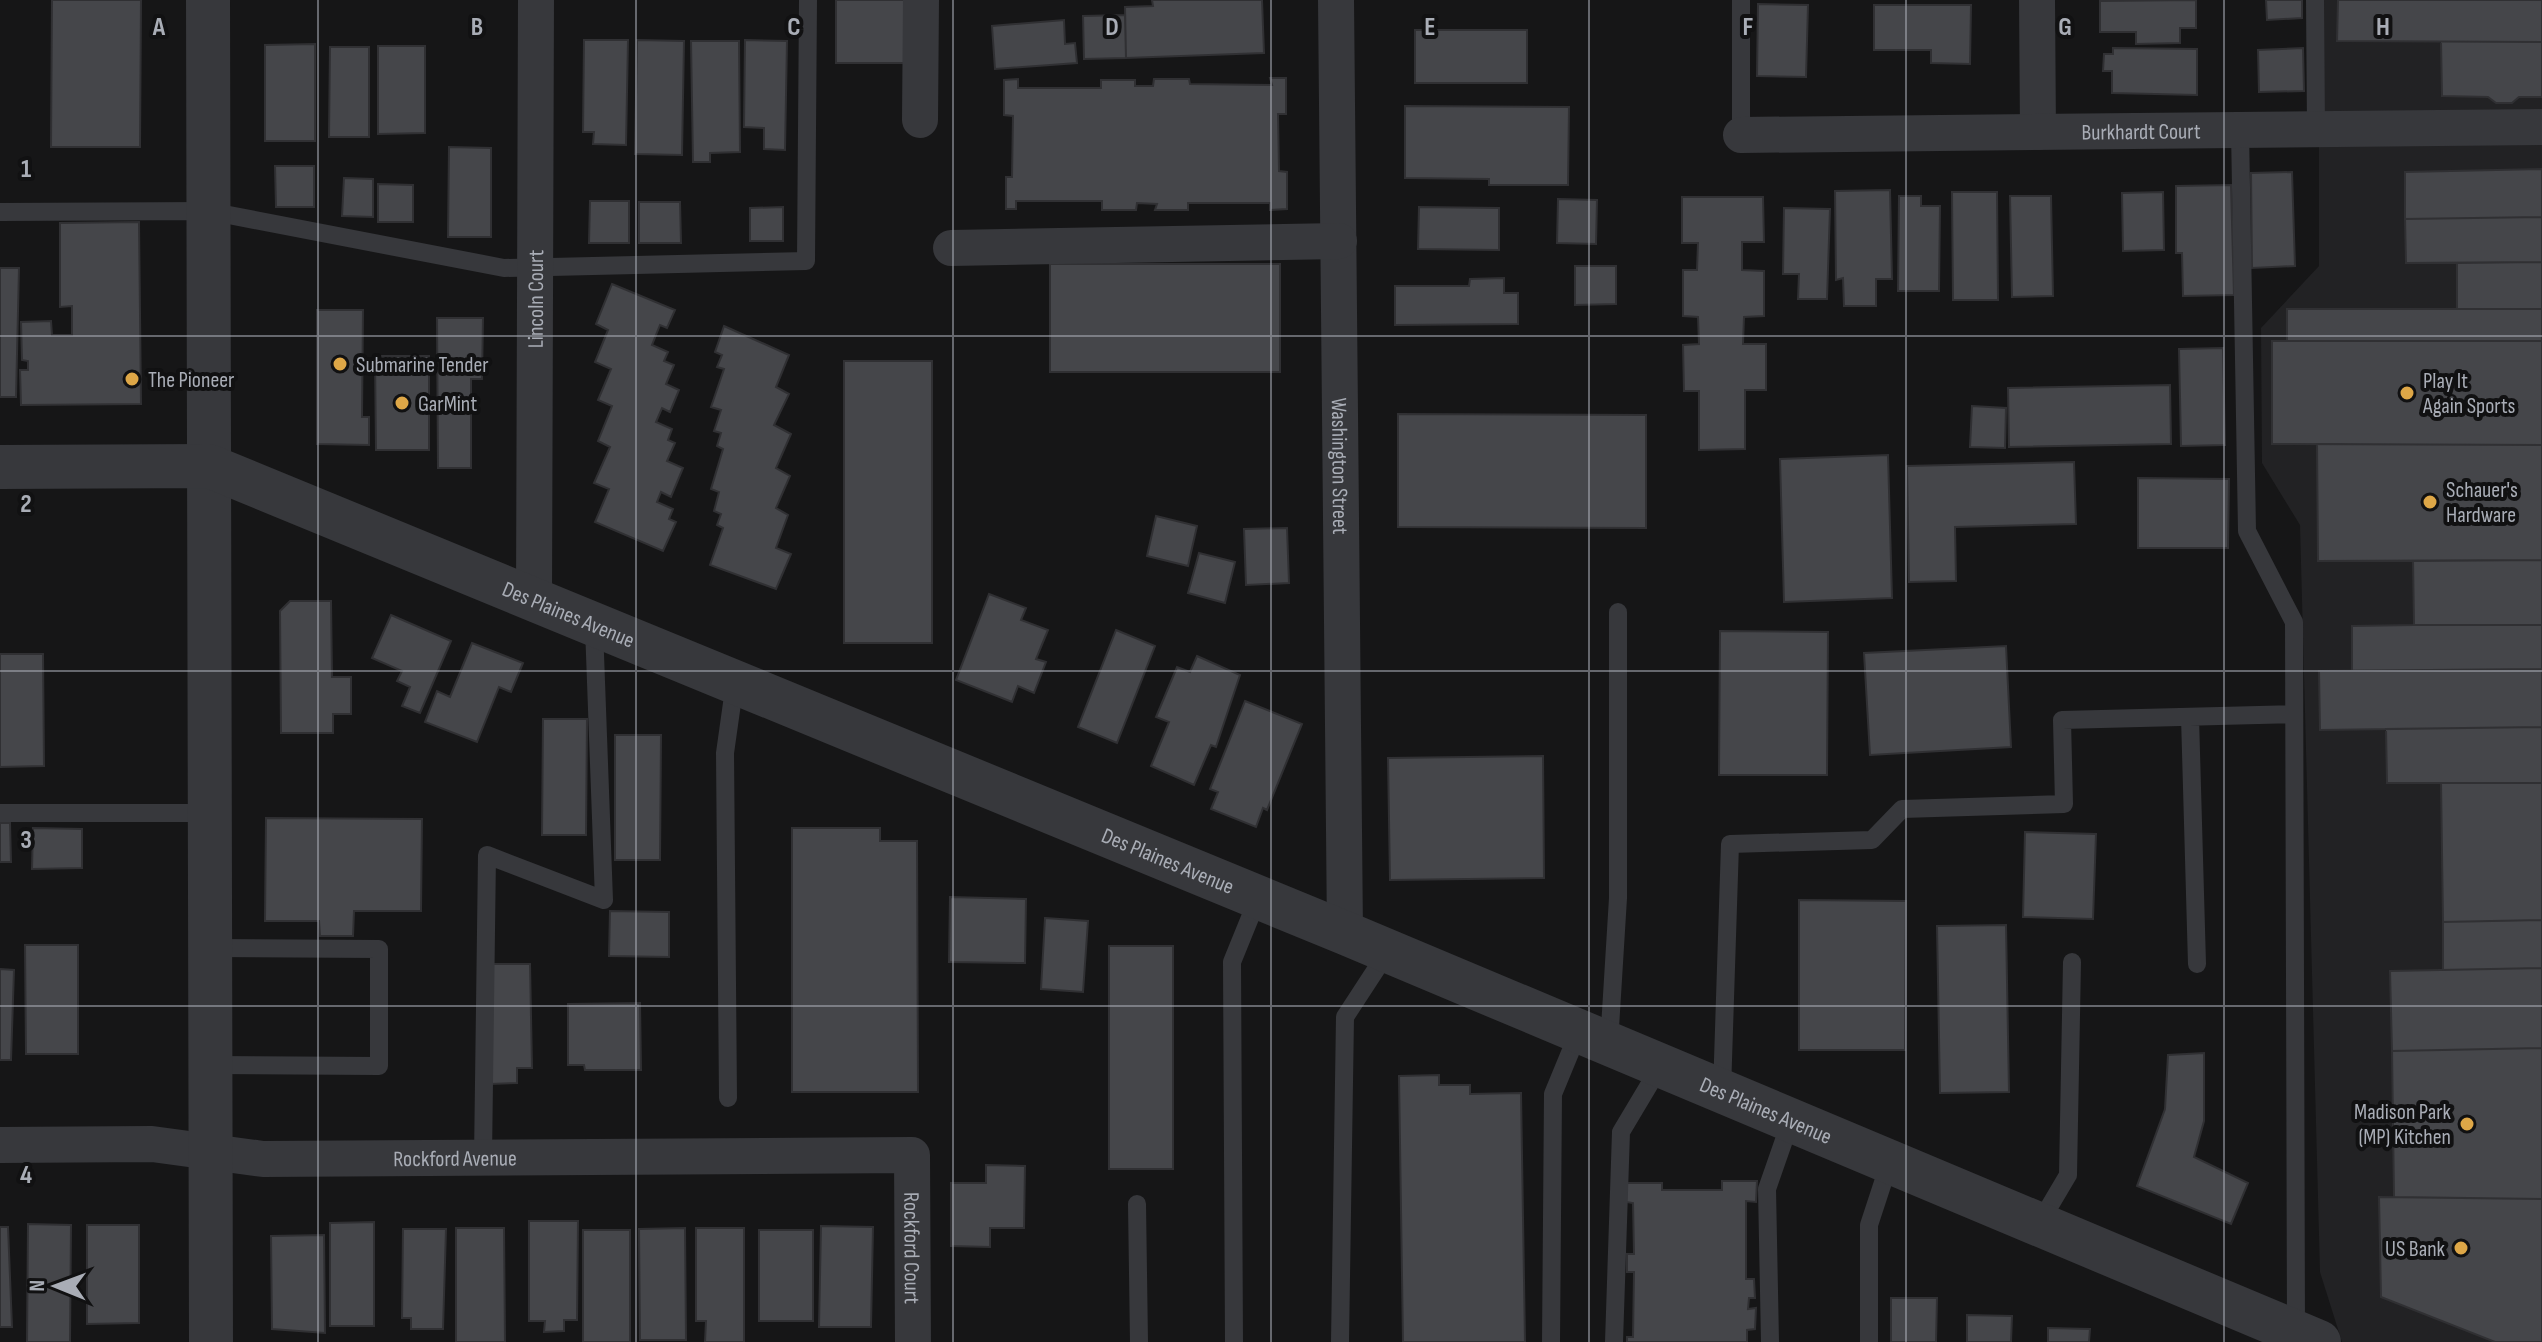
<svg xmlns="http://www.w3.org/2000/svg" width="2542" height="1342" viewBox="0 0 2542 1342" font-family="'Sofia Sans Condensed',sans-serif">
<style>
.built{fill:#222224}
.building{fill:#45464a;stroke:#303033;stroke-width:2}
.lines{fill:none;stroke-linecap:round;stroke-linejoin:round}
.service{stroke:#37383c;stroke-width:18}
.minor{stroke:#37383c;stroke-width:36}
.tertiary{stroke:#37383c;stroke-width:44}
.grid{fill:none;stroke:#a9adb6;stroke-width:2;stroke-opacity:0.55}
.poi-dot{fill:#dea747;stroke:#111112;stroke-width:3}
.labels{text-anchor:middle;stroke-width:8;stroke-linejoin:round;paint-order:stroke}
.street-label{font-size:22px;fill:#a9adb6;stroke:#111112}
.poi-label{font-size:22px;fill:#a9adb6;stroke:#111112;text-anchor:start}
.grid-label{font-size:26px;text-anchor:middle;font-weight:bold;fill:#a9adb6;stroke:#111112;stroke-width:8;stroke-linejoin:round;paint-order:stroke}
</style>
<rect width="100%" height="100%" fill="#161617"/>
<path class="built" d="M2319,0h223v1342h-200l-22,-70 -20,-747 -38,-62 -1,-135 58,-62z"/>
<path class="building" d="M52,0h89l-1,147h-89z
M836,0h71v63h-71z
M1152,0h110l2,53 -138,5 -1,-51 28,-1z
M2196,0v28h-16v15l-44,1v-12h-36v-31z
M2266,0h36v18l-35,2z
M2338,0h204v42l-205,-1z
M1758,4l50,1 -2,72 -49,-1z
M1874,5h97l-1,59 -39,-1v-13h-57z
M1125,15l1,43 -42,1 -1,-43z
M1064,20l1,24 10,-1 2,20 -82,6 -3,-43z
M1415,30h112v53h-112z
M584,40h44l-2,105 -33,-1 1,-12h-11z
M637,40l47,1 -2,114 -47,-1z
M745,40l42,1 -2,109 -21,-1v-21l-20,-1z
M691,41h48l1,111 -30,1v9h-17z
M2441,42h101v55h-23l-7,6h-16l-8,-6 -46,-1z
M315,44v97h-50v-96z
M378,46h47v87l-47,1z
M330,47h39v90h-40z
M2113,48l84,1v46l-85,-2v-22h-9l1,-17h9z
M2303,48l1,43 -45,1 -1,-42z
M1270,78h16v36h-8l1,57 8,1v37l-17,1v-7h-82v7h-33l2,-6 -20,-1 -1,7h-34v-9h-86v8h-10v-32h6l1,-61 -9,-1v-35l14,-1v9h83v-8h34v6h18l1,-7h35l1,5 82,1z
M1405,106l164,1 -1,78h-79v-6l-84,-1z
M449,147l42,1v89h-43z
M275,166h39v41h-38z
M2542,169v48l-137,2v-47z
M2292,172l3,94 -43,2 -1,-95z
M344,178l29,1v38l-31,-1z
M378,184l35,1v37h-35z
M2231,185l3,110 -51,1 -1,-43h-6v-67z
M1890,190l2,89h-16v27h-32l-1,-28 -7,2 -1,-89z
M1952,192h45l1,108h-45z
M2163,192l1,58 -41,1 -1,-58z
M1899,196h22v10h19l-1,85h-41z
M2010,196h41l2,100 -41,1z
M1682,197h81l1,45h-22v28l22,1v45l-20,1 -1,27h23v46h-21v59l-46,1v-59h-15l-1,-46 16,-1 -1,-27 -15,-1v-46h14l1,-27h-16z
M1558,199l39,1 -1,44 -39,-1z
M590,201h39v42h-40z
M639,202h41l1,41h-42z
M783,207v34h-33v-33z
M1419,207l80,1v42l-81,-1z
M1784,208l46,1 -3,90h-29l1,-25h-16z
M2542,217v45l-136,1 -1,-44z
M139,222l2,182 -120,1 -1,-35h8v-9l-6,-1 -1,-38 30,-1 1,14h20v-29l-12,1v-84z
M2542,262v47h-85v-46z
M1050,264h230v108h-230z
M1575,266h41v38l-41,1z
M0,268h19l-3,129h-16z
M1504,278v15h14v31l-123,1v-39h74l1,-7z
M612,284l63,26 -8,18 -7,-3 -8,20 16,7 -4,9 10,4 -8,19 13,6 -9,22 -8,-4 -6,14 16,7 -4,11 7,3 -8,18 16,7 -12,29 -10,-5 -4,10 16,7 -4,10 7,3 -13,29 -68,-29 14,-33 -15,-6 16,-36 -12,-6 14,-35 -14,-6 13,-31 -16,-7 13,-32 -12,-6z
M2287,309h255v32h-255z
M317,310h46l-1,107h7v28l-52,-1z
M437,318h46l-1,61h-11v89h-33z
M724,326l65,29 -13,32 13,7 -15,31 17,9 -15,34 14,8 -14,32 12,7 -12,33 15,6 -15,35 -66,-24 13,-37 -6,-3 4,-11 -7,-3 5,-19 -8,-3 12,-40 -6,-3 4,-13 -7,-2 7,-21 -10,-3 13,-38 -7,-2 5,-12 -7,-3z
M2272,341h270v104l-270,-1z
M2223,348l2,97 -44,1 -2,-97z
M375,356h54v94h-53z
M844,361h88v282h-88z
M2170,385l1,59 -162,3 -1,-59z
M1972,406l34,2 -1,40 -35,-1z
M1398,414l248,1v113l-248,-1z
M2317,444l225,1v115l-224,1z
M1888,455l4,143 -108,4 -4,-143z
M2074,462l2,62 -121,3 1,54 -47,1 -2,-116z
M2138,478l91,1 -1,69h-90z
M1156,516l41,10 -9,40 -41,-10z
M1287,528l2,55 -43,2 -2,-56z
M1199,553l36,9 -10,41 -37,-10z
M2542,560v65h-128l-1,-64z
M989,594l37,14 -5,12 27,10 -12,29 10,3 -12,31 -16,-7 -6,16 -56,-22z
M290,601h41l1,76h19v37h-18v19h-52l-1,-122z
M391,615l60,26 -31,72 -18,-7 8,-19 -13,-6 5,-10 -30,-13z
M2414,625h128v44l-190,2v-45z
M1116,630l39,16 -38,97 -39,-16z
M1720,631l108,1 -1,143h-108z
M472,643l51,20 -12,29 -12,-5 -22,55 -52,-20 12,-31 13,6z
M2006,646l5,101 -141,8 -6,-102z
M0,654h43l1,112 -44,1z
M1197,656l43,19 -24,72 -5,-2 -17,40 -43,-19 18,-44 -13,-5 21,-50 13,5z
M2542,669v58l-222,3 -1,-59z
M1245,701l57,23 -35,86 -4,-2 -7,19 -45,-18 7,-17 -8,-3z
M543,719h44l-1,116h-44z
M2542,727v56h-155l-1,-54z
M615,735h46l-1,125h-45z
M1543,756l1,122 -154,2 -2,-122z
M2441,783h101v137l-99,2z
M266,818l156,1 -1,92h-67l-1,25h-33l-1,-15h-54z
M0,823h10l1,39h-11z
M33,828l49,1v39l-50,1z
M792,828h88v13h37l1,251h-126z
M2025,832l71,2 -3,85 -70,-2z
M950,897l76,2 -1,64 -76,-1z
M1799,900l107,1 -1,149h-106z
M610,911l59,1v45l-60,-1z
M1045,918l43,3 -5,71 -42,-3z
M2542,920v48l-99,2v-48z
M2006,925l3,167 -69,1 -3,-167z
M25,945h53v109h-52z
M1109,946h64v223h-64z
M487,964h43l2,104h-15v15l-27,1z
M2542,968v80l-150,3 -2,-80z
M0,969l14,1 -3,90h-11z
M640,1003l1,67h-56l-1,-5h-16v-61z
M2542,1048v151l-148,-2 -2,-146z
M2204,1053v68l-10,36 54,26 -17,41 -94,-38 28,-77 3,-54z
M1439,1075v10h31v9l51,-1 4,249h-122l-4,-266z
M986,1165l39,1 -1,62h-34v19l-39,-1v-63h35z
M1722,1181h35l-1,21 -10,-1v78h8l1,19h-6l-1,11 8,-1 -1,21 -8,1v12h-120v-5h6l1,-65h-7v-18h7l-1,-51 -7,-1 1,-19h35v7h60z
M2379,1197l163,2v143h-47l-114,-45z
M529,1221h49l-1,99h-13v11l-20,1 1,-11h-16z
M374,1222v104h-44v-103z
M28,1224l43,1 -1,117h-43z
M87,1225h52v98l-52,1z
M821,1226l52,1 -2,100h-52z
M0,1227h8l4,100h-12z
M456,1228h48l1,114h-49z
M685,1228l1,112h-46l-1,-111z
M696,1228h48v114h-39l1,-21h-10z
M403,1229h43l-3,100h-32v-11h-9z
M583,1230h47v112h-47z
M759,1230h54v91h-54z
M324,1235l1,98 -53,-4 -1,-93z
M1891,1298h46l-1,44h-45z
M1967,1315l45,1 -1,26h-44z
M2048,1328l42,1 -1,13h-41z"/>
<g class="lines">
<path class="service" d="M1741,0v135
M2315,0l1,129
M2240,130l7,401 47,91 2,710
M0,212l208,-1 296,57 302,-7 2,-261
M2190,717l7,247
M0,813h210
M210,948l169,1v117l-168,-1
M1609,1044l9,-146v-286
M1722,1091l8,-247 142,-4 30,-31 162,-5 -2,-84 232,-6
M728,1098l-3,-345 10,-71
M483,1158l4,-303 117,45 -10,-273
M1137,1204l2,138
M2039,1224l29,-49 4,-213
M1234,1342l-2,-380 26,-64
M1340,1342l5,-325 43,-66
M1551,1342l2,-248 26,-63
M1614,1342l7,-210 40,-67
M1770,1342l-3,-153 24,-69
M1869,1342v-117l21,-64"/>
<g class="minor">
<path id="s1" d="M1336,0l9,933"/>
<path d="M2037,0l1,132"/>
<path d="M920,120l1,-120"/>
<path id="s2" d="M1741,135l801,-8"/>
<path d="M951,248l388,-7"/>
<path id="s3" d="M534,599l2,-599"/>
<path id="s4" d="M0,1145l152,-1 111,15 649,-4 1,187"/>
</g>
<g class="tertiary">
<path d="M208,0l3,1342"/>
<path id="s5" d="M0,467l209,-1 1136,467 974,409"/>
</g>
</g>
<path class="grid" d="M318,0v1342M636,0v1342M953,0v1342M1271,0v1342M1589,0v1342M1906,0v1342M2224,0v1342M0,336h2542M0,671h2542M0,1006h2542"/>
<g class="poi-dot">
<circle cx="340" cy="364" r="8"/>
<circle cx="132" cy="379" r="8"/>
<circle cx="2407" cy="393" r="8"/>
<circle cx="402" cy="403" r="8"/>
<circle cx="2430" cy="502" r="8"/>
<circle cx="2467" cy="1124" r="8"/>
<circle cx="2461" cy="1248" r="8"/>
</g>
<g class="labels">
<g class="street-label">
<text dy="8" stroke="none"><textPath href="#s2" startOffset="400">Burkhardt Court</textPath></text>
<text dy="8" stroke="none"><textPath href="#s3" startOffset="300">Lincoln Court</textPath></text>
<text dy="8" stroke="none"><textPath href="#s1" startOffset="466">Washington Street</textPath></text>
<text dy="8" stroke="none"><textPath href="#s5" startOffset="598">Des Plaines Avenue</textPath></text>
<text dy="8" stroke="none"><textPath href="#s5" startOffset="1246">Des Plaines Avenue</textPath></text>
<text dy="8" stroke="none"><textPath href="#s5" startOffset="1894">Des Plaines Avenue</textPath></text>
<text dy="8" stroke="none"><textPath href="#s4" startOffset="456">Rockford Avenue</textPath></text>
<text dy="8" stroke="none"><textPath href="#s4" startOffset="1006">Rockford Court</textPath></text>
</g>
<g class="poi-label">
<text x="356" y="372">Submarine Tender</text>
<text x="148" y="387">The Pioneer</text>
<text x="2423" y="388">Play It<tspan x="2423" dy="25">Again Sports</tspan></text>
<text x="418" y="411">GarMint</text>
<text x="2446" y="497">Schauer's<tspan x="2446" dy="25">Hardware</tspan></text>
<text x="2451" y="1119" text-anchor="end">Madison Park<tspan x="2451" dy="25">(MP) Kitchen</tspan></text>
<text x="2445" y="1256" text-anchor="end">US Bank</text>
</g>
</g>
<g class="grid-label">
<text x="159" y="35">A</text>
<text x="477" y="35">B</text>
<text x="794" y="35">C</text>
<text x="1112" y="35">D</text>
<text x="1430" y="35">E</text>
<text x="1748" y="35">F</text>
<text x="2065" y="35">G</text>
<text x="2383" y="35">H</text>
<text x="26" y="177">1</text>
<text x="26" y="512">2</text>
<text x="26" y="848">3</text>
<text x="26" y="1183">4</text>
</g>
<g transform="translate(56 1286) rotate(271)" stroke="#111112" stroke-width="6" paint-order="stroke">
<path d="M0-6L14 30L0 20L-14 30Z" fill="#a9adb6"/>
<text y="-12" font-size="22" font-weight="bold" text-anchor="middle" fill="#a9adb6">N</text>
</g>
</svg>
